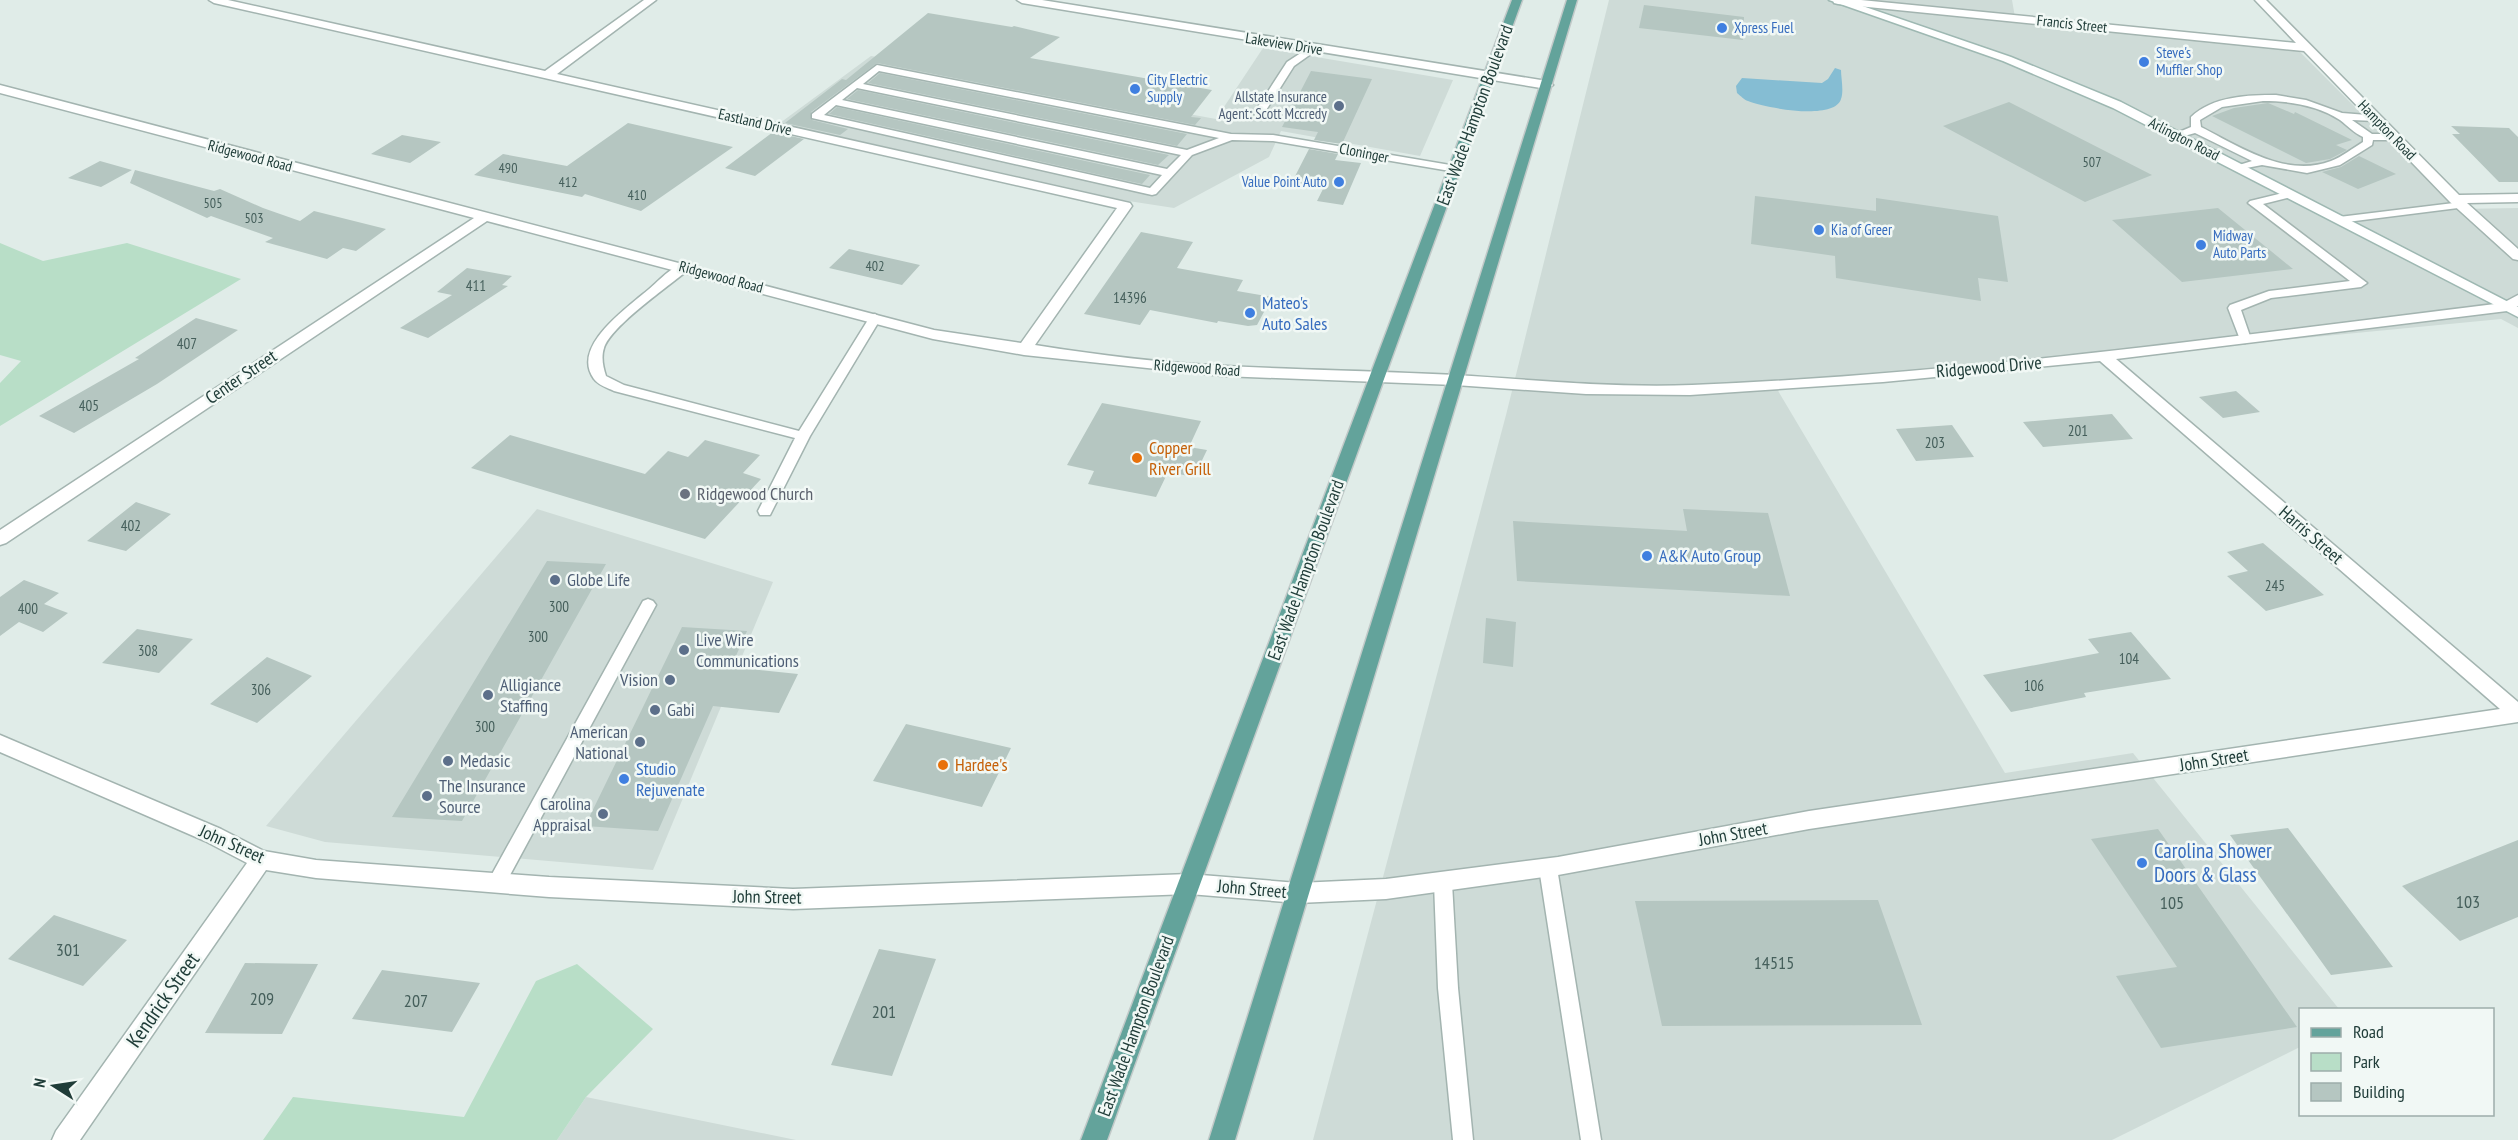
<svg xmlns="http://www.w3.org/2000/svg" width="2518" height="1140" viewBox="0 0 2518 1140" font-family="'PT Sans Narrow',sans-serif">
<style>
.built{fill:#cedbd7}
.green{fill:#b8dec7}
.water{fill:#85bdd3}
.building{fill:#b5c6c1}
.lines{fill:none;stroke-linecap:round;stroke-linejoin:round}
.service-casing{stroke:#a3b4b0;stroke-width:3}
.minor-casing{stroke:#a3b4b0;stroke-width:3}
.secondary-casing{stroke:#9eb8b2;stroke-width:3}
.primary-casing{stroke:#c1c9c8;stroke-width:3}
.service{fill:#fff;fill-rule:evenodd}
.minor{fill:#fff;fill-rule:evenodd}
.secondary{fill:#fff;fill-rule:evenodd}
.primary{fill:#63a39b;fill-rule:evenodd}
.shop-dot{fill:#3f7fe0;stroke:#f1f8f5;stroke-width:2}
.service-dot{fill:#5c6f8a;stroke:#f1f8f5;stroke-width:2}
.food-dot{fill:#e8710a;stroke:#f1f8f5;stroke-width:2}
.worship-dot{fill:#6b7280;stroke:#f1f8f5;stroke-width:2}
.labels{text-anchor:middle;stroke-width:5;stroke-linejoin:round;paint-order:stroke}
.far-number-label{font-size:14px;fill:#455f5b}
.far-street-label{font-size:15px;fill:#203d39;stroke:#f1f8f5}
.far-shop-label{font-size:15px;fill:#366cbe;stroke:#f1f8f5;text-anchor:start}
.far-service-label{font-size:15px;fill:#4e5e75;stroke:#f1f8f5;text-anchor:end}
.number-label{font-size:15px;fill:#455f5b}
.street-label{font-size:18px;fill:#203d39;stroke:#f1f8f5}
.shop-label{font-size:18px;fill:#366cbe;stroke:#f1f8f5;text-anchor:start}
.food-label{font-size:18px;fill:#c56008;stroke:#f1f8f5;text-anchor:start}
.worship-label{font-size:18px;fill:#5b616d;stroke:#f1f8f5;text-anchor:start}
.service-label{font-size:18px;fill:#4e5e75;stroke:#f1f8f5;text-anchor:start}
.near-number-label{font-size:18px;fill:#455f5b}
.near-shop-label{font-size:21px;fill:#366cbe;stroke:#f1f8f5;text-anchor:start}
.near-street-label{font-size:21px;fill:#203d39;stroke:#f1f8f5}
</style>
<rect width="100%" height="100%" fill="#e0ece8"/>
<path class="built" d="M1609,0h403l4,23 283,28 158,158 61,-1v120l-17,-9 -724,70 228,384 128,-20 206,256 -39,1v37l-188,93h-799l193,-725z
M1263,48l190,32 -33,76 -139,-25 -12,26 -95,51 -52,-8 -342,-77 91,-67 345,63z
M537,509l236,73 -120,288 -328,-28 -59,-16z
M586,1097l210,43h-239z"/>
<path class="green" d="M0,243l43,18 84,-18 114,36 -241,147v-43l21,-22 -21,-6z
M577,964l76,65 -67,68 -29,43h-294l30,-43 171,20 72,-136z"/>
<path class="water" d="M1835,68l6,2c0,8 3,21 0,29 -7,22 -75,9 -93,2 -4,-1 -7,-5 -11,-8l-1,-7 6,-8 80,5 6,-4z"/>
<path class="building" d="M1644,5l100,12 -1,23 -104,-12z
M928,13l84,14 2,-1 46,11 -30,21 182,32 -21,27 10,1 -6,7 -318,-62 -66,49 1,8 36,9 -8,6 -55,-12 57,-44 4,1z
M1311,71l61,8 -30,65 -28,-4 4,-8 -36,-5z
M880,73l307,61 -10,12 -309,-63z
M858,90l311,65 -11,10 -311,-66z
M2009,102l143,73 -67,27 -142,-76z
M2268,103l26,11 1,-2 57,28 -16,5 11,5 -17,9 -24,4 -94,-47 22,-8z
M837,107l313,68 -8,9 -28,-6 -285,-64z
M628,123l105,24 -92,64 -56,-17 -3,3 -108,-22 29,-21 64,12z
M2451,126l58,2 9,9v45h-19l-47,-48h8z
M773,132l31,7 -49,37 -30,-8z
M402,135l39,7 -31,21 -39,-9z
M1309,149l29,5 -3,6 26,3 -18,42 -26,-4 6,-12 -32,-5z
M2359,156l37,18 -38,15 -36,-17 19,-5z
M100,161l32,9 -31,17 -33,-9z
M135,170l79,21 6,-2 43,19 37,13 14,-10 72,18 -30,22 -13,-3 -16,11 -62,-17 8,-4 -62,-22 -4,2 -77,-35z
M1755,196l121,15v-13l122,18 10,66 -30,-4 3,23 -145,-23 -1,-22 -84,-12z
M2218,208l75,61 -111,13 -70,-62z
M1141,232l52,10 -16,26 66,12 -6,11 35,6 -15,28 -9,1 -30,-5 -1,2 -67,-13 -10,15 -56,-11z
M849,249l71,16 -18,20 -73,-17z
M467,268l45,8 -10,9 6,1 -80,52 -28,-10 52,-33 -15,-3z
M196,318l42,12 -81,54 -83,49 -35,-17 100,-57 -4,-1z
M2236,391l24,21 -37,6 -24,-21z
M1102,403l99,18 -12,26 18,3 -13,27 -26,-5 -12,25 -68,-13 6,-13 -27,-6z
M2112,414l21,25 -90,8 -20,-25z
M1952,425l22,32 -58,4 -20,-32z
M510,435l135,39 23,-23 20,6 17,-17 55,15 -17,18 18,6 -56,60 -234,-71z
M136,502l35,12 -45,37 -39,-10z
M1683,509l85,4 22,83 -273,-15 -4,-60 174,10z
M2263,543l61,52 -58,16 -39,-35 21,-5 -21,-19z
M547,561l59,3 -144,257 -70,-4z
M24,580l35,13 -15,11 24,9 -25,19 -24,-10 -19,14v-39z
M1486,618l30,4 -3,45 -30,-4z
M682,627l65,4 -16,36 67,7 -19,39 -66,-7 -55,125 -73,-5z
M137,629l56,10 -34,34 -57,-10z
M2131,632l40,47 -87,14 2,4 -75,15 -28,-37 116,-22 -11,-14z
M267,657l45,19 -55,47 -47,-19z
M906,724l105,24 -29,59 -109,-26z
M2288,828l105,139 -62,8 -101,-140z
M2158,829l139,198 -136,21 -45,-72 61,-9 -86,-128z
M2518,840v77l-58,24 -58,-55z
M1878,900l44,125 -260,1 -27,-125z
M54,915l73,25 -44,46 -75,-27z
M879,949l57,10 -44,117 -61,-11z
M245,963l73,1 -36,70 -77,-1z
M382,970l98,13 -28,49 -100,-13z"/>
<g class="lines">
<defs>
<path id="service" d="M1310,47l8,2 -24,17 -31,49h-8l-1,-2 33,-51z
M877,65l354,69 42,1 183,31 5,3 -5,3 -183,-31 -41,-1 -40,15 -36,39 -4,1 -340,-77v-4zM879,71l340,67 -32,12 -324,-66zM857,88l324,67 -14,14 -325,-69zM836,105l326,70 -12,13 -326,-73z
M2276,95l30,5 36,13 38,3 1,2 -5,3 -24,-1 20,14h22l5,3 -5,3h-21l-1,5 -32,20 -33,8 -45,-8 -26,5v-4l16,-5 -57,-28 -18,5 -5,-3 19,-8v-10c22,-21 57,-22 85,-22zM2263,101c27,0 54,4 77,19 8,6 14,13 23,17v5c-10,6 -21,15 -32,19 -45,17 -91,-14 -130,-34l-1,-7 22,-13z
M2291,191l6,3 -2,2 -32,8 104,79 -6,4 -90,11 -30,12 10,29 -6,4 -4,-1 -13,-34 2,-3 39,-14 81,-10 -102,-78 2,-2z
M2462,202l4,1v4l-127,16 -6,-3 6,-3z
M684,263l6,4 -2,3c-19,16 -77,56 -84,78 -3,9 -1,19 2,28l18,9 175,46 72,-116 4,-1 6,4 -71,118 -40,79h-10l-2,-4 37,-73 -181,-47c-6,-3 -16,-6 -20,-12 -23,-31 29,-68 49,-85 12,-9 27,-27 41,-31z
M648,599l5,2 3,4 -153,283 -6,2 -6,-2 -3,-6 3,-6 152,-275z
M1548,860l6,2 3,6 44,272h-20l-42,-272 3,-6z
M1443,875l6,2 3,6 6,105 15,152h-20l-15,-152 -4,-105 3,-6z"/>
<path id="minor" d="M209,0h19l317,71 99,-71h12l-99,74 573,129 2,3 -97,139c63,10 127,18 191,21 77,4 153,5 230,9 79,5 157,13 236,10 272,-11 542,-49 811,-82l15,-8v11l-11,5 -391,48 402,343v20l-709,107 -251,46 -172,24 -88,4 -109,-9 -396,15 -244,-12 -233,-19 -50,-8 -186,270h-28l4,-9 191,-268 -42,-22 -205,-89v-17l221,94 43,22 52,9 233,17 244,12 396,-15 109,9 88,-4 172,-22 251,-46 691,-102 -400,-348 -217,21 -193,13 -104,-1 -131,-9 -232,-9 -199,-21 -91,-16 -446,-118 -481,322 -6,2v-15l474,-312 -474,-125v-8l934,245 87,13 96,-135 -903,-205z
M1017,0h25l505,81 6,4 -6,4 -525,-86z
M1833,0h28l435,43 -41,-43h11l193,195 59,-1v8l-51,1 51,46v11l-5,-1 -63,-57 -146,-151 -466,-47 -4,-1z"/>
<path id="secondary" d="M1829,0h16l166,57 110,45 397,205v10l-405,-209 -110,-47z"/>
<path id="primary" d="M1512,0h10l-415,1140h-26z
M1567,0h10l-342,1140h-26z"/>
</defs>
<use href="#service" class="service-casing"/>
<use href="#minor" class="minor-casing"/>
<use href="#secondary" class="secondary-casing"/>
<use href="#primary" class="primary-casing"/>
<use href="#service" class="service"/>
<use href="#minor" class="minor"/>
<use href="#secondary" class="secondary"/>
<use href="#primary" class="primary"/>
</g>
<g class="shop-dot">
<circle cx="1722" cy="28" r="6"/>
<circle cx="2144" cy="62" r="6"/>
<circle cx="1135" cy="89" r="6"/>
<circle cx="1339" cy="182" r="6"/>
<circle cx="1819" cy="230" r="6"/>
<circle cx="2201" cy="245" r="6"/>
<circle cx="1250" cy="313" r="6"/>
<circle cx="1647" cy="556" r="6"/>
<circle cx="624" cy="779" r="6"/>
<circle cx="2142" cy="863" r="6"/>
</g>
<g class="service-dot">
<circle cx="1339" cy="106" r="6"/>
<circle cx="555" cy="580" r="6"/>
<circle cx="684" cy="650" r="6"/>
<circle cx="670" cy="680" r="6"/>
<circle cx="488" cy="695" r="6"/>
<circle cx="655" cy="710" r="6"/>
<circle cx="640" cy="742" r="6"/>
<circle cx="448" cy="761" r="6"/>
<circle cx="427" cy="796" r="6"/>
<circle cx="603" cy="814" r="6"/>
</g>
<g class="food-dot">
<circle cx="1137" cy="458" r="6"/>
<circle cx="943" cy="765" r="6"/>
</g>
<circle class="worship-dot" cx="685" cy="494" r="6"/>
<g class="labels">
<g class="far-number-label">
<text x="2092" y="167">507</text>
<text x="508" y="173">490</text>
<text x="568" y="187">412</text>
<text x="637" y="200">410</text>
<text x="213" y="208">505</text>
<text x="254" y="223">503</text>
<text x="875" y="271">402</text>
</g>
<g class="far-street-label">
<text transform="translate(2072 24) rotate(6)" y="5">Francis Street</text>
<text transform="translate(1284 44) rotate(9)" y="5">Lakeview Drive</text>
<text transform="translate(755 122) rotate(13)" y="5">Eastland Drive</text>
<text transform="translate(2387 130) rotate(46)" y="5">Hampton Road</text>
<text transform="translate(2184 139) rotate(27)" y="5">Arlington Road</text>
<text transform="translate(1364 153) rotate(11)" y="5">Cloninger</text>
<text transform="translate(250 156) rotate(15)" y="5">Ridgewood Road</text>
<text transform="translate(721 277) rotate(15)" y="5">Ridgewood Road</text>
<text transform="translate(1197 368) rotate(4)" y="5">Ridgewood Road</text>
</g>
<g class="far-shop-label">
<text x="1734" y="33">Xpress Fuel</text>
<text x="2156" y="58">Steve's<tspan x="2156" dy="17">Muffler Shop</tspan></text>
<text x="1147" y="85">City Electric<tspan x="1147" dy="17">Supply</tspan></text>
<text x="1327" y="187" text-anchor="end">Value Point Auto</text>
<text x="1831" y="235">Kia of Greer</text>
<text x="2213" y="241">Midway<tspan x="2213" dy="17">Auto Parts</tspan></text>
</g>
<g class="far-service-label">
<text x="1327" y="102">Allstate Insurance<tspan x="1327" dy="17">Agent: Scott Mccredy</tspan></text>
</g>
<g class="number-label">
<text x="476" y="291">411</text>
<text x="1130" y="303">14396</text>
<text x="187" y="349">407</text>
<text x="89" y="411">405</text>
<text x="2078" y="436">201</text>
<text x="1935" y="448">203</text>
<text x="131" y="531">402</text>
<text x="2275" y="591">245</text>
<text x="559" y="612">300</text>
<text x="28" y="614">400</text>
<text x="538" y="642">300</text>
<text x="148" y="656">308</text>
<text x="2129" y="664">104</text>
<text x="2034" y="691">106</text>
<text x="261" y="695">306</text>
<text x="485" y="732">300</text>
</g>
<g class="street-label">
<text transform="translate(1475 115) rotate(-70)" y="6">East Wade Hampton Boulevard</text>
<text transform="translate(1989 367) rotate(-5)" y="6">Ridgewood Drive</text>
<text transform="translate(241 377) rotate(-34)" y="6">Center Street</text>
<text transform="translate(2311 535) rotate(41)" y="6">Harris Street</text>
<text transform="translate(1306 570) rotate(-70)" y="6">East Wade Hampton Boulevard</text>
<text transform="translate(2214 760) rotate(-9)" y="6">John Street</text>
<text transform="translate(1733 834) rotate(-10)" y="6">John Street</text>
<text transform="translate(232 844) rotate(24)" y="6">John Street</text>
<text transform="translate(1252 889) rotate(5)" y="6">John Street</text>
<text transform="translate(767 897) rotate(1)" y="6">John Street</text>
<text transform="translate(1136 1026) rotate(-70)" y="6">East Wade Hampton Boulevard</text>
</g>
<g class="shop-label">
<text x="1262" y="309">Mateo's<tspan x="1262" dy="21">Auto Sales</tspan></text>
<text x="1659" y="562">A&amp;K Auto Group</text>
<text x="636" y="775">Studio<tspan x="636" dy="21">Rejuvenate</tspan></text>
</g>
<g class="food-label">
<text x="1149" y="454">Copper<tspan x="1149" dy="21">River Grill</tspan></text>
<text x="955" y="771">Hardee's</text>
</g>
<g class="worship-label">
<text x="697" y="500">Ridgewood Church</text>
</g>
<g class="service-label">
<text x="567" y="586">Globe Life</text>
<text x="696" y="646">Live Wire<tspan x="696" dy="21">Communications</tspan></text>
<text x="658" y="686" text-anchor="end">Vision</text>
<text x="500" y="691">Alligiance<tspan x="500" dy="21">Staffing</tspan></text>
<text x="667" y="716">Gabi</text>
<text x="628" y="738" text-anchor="end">American<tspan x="628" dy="21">National</tspan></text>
<text x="460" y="767">Medasic</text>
<text x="439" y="792">The Insurance<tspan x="439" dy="21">Source</tspan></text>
<text x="591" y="810" text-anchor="end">Carolina<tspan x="591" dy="21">Appraisal</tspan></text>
</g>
<g class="near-number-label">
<text x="2468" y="908">103</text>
<text x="2172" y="909">105</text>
<text x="68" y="956">301</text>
<text x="1774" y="969">14515</text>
<text x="262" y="1005">209</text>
<text x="416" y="1007">207</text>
<text x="884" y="1018">201</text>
</g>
<g class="near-shop-label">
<text x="2154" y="858">Carolina Shower<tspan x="2154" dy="24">Doors &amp; Glass</tspan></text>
</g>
<g class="near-street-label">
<text transform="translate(163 1000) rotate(-55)" y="7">Kendrick Street</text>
</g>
</g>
<rect x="2299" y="1008" width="195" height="108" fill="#f1f8f5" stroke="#9dadaa" stroke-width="1.5"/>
<rect x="2311" y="1028" width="30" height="9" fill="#63a39b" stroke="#9dadaa" stroke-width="1.5"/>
<text x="2353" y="1038" font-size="18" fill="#203d39">Road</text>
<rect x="2311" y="1053" width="30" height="18" fill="#b8dec7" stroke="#9dadaa" stroke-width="1.5"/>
<text x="2353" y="1068" font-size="18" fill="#203d39">Park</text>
<rect x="2311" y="1083" width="30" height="18" fill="#b5c6c1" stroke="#9dadaa" stroke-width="1.5"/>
<text x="2353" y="1098" font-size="18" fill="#203d39">Building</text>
<g transform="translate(54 1086) rotate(282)" stroke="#f1f8f5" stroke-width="4.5" paint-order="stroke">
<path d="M0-4.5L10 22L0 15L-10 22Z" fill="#203d39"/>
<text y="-9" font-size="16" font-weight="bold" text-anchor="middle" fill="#203d39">N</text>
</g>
</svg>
